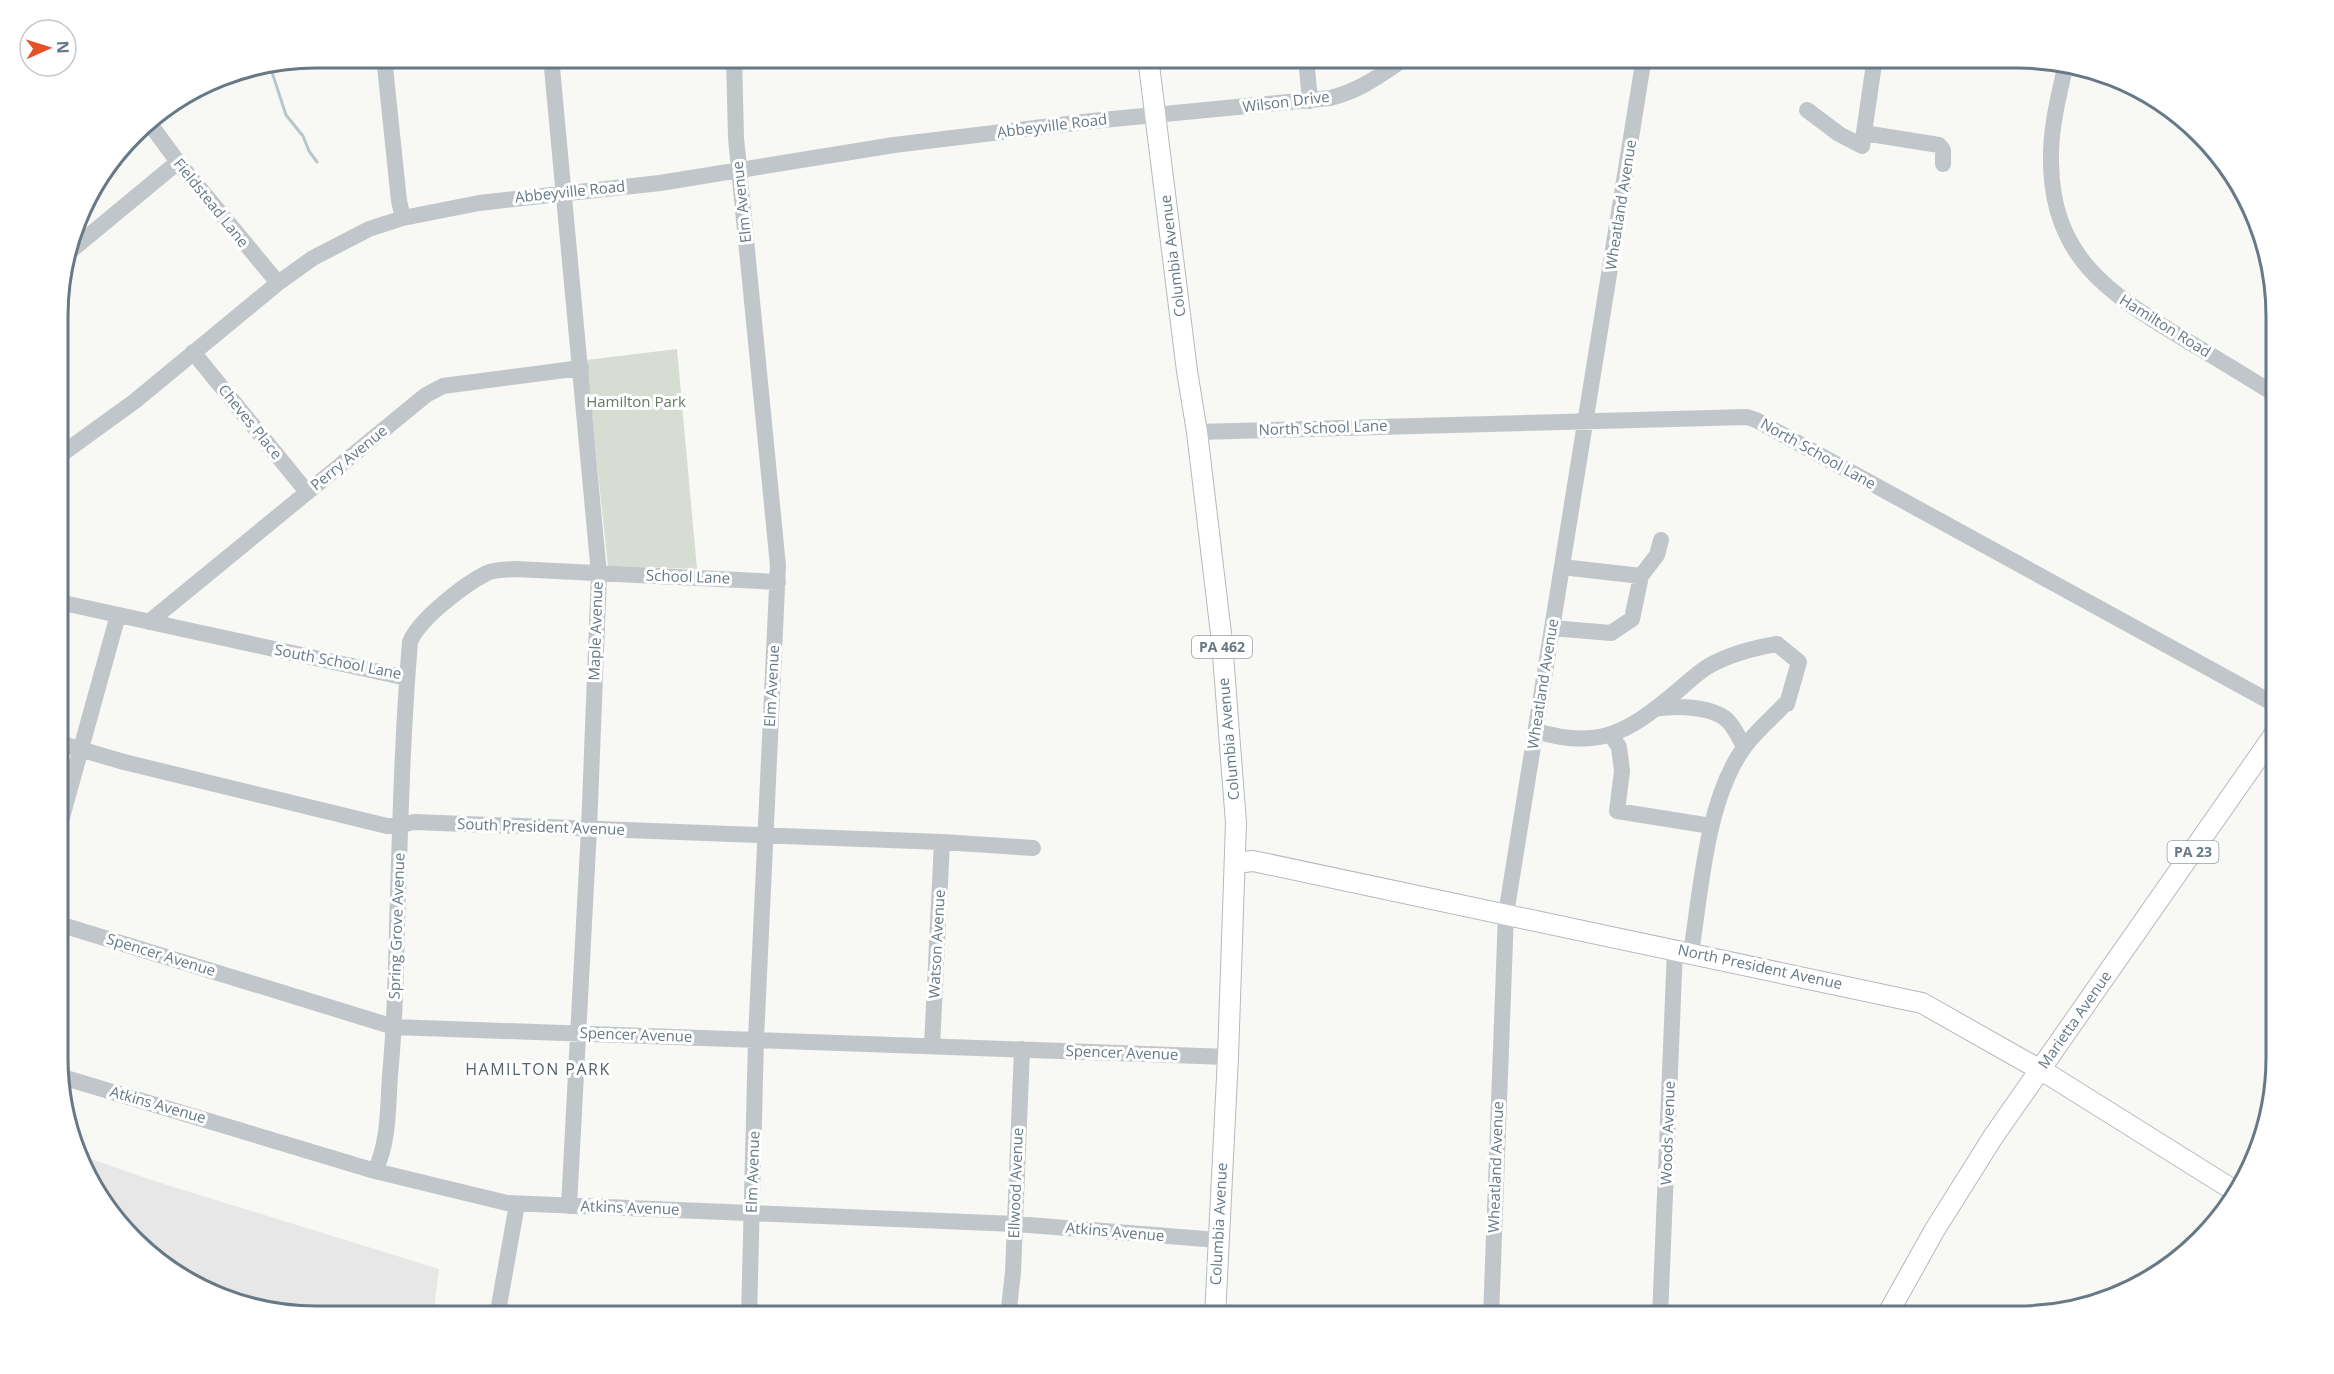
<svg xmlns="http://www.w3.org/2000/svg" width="2334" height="1374" viewBox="0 0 2334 1374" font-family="'Open Sans',sans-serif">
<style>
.built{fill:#e6e7e6}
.green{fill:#d8ddd4}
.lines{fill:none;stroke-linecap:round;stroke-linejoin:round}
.stream{stroke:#b9c6ca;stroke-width:3}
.major-casing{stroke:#b5babe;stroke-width:22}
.minor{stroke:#c1c6ca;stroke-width:16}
.major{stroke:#fff;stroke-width:20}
.labels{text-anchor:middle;stroke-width:6;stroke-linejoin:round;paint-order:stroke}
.shield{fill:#fff;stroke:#95a1ab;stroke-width:1.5}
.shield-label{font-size:14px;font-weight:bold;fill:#677987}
.street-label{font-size:15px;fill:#677987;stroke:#fff}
.park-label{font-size:15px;fill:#667962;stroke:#fff}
.neighbourhood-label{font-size:16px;letter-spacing:1.5px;fill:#55626c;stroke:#fff}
.rim{fill:none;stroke:#677987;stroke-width:3}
</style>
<rect width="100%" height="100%" fill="#f8f8f5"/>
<path class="built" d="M83,1156l68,24 288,89 -6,48h-118l-67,-9 -62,-26 -86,-80z"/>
<path class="green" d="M677,349l20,220 -89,-3 -22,-206z"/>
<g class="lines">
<path class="stream" d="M270,66l16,49 17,21 6,15 8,11"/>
<defs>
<path id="major" d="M1148,57l39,314 10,61 25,210 14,181 -8,234 -13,260
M1235,863l18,-2 669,142 129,73 187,117
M1886,1317l48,-86 59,-94 283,-405"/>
</defs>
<use href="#major" class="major-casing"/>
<path class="minor" d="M384,57l15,144 4,17
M551,57l48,517 -10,255 -20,377
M734,57l2,81 42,428 -22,473 -7,278
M1306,57l4,44
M2066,63c-7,33 -16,65 -15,99 1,94 56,130 128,174 32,19 65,39 97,59
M1807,110l32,24 23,12 13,-89
M147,120l31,42 100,121
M1864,133l75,12 4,5v14
M68,253l110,-91
M193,352l114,140
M1197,432l550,-15 9,3 520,285
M59,456l76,-55 143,-118 35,-25 56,-29 34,-11 76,-15 181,-20 234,-38 198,-24 238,-23c30,-7 52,-24 77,-41
M1562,567l79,9
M59,602l348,76
M149,622l277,-227 17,-9 138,-18
M1552,628l59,5 21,-14 9,-43 16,-21 4,-15
M1655,709c20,-4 60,-3 74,13 6,7 11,17 15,25
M1536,731c62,19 91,2 139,-38 10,-8 21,-19 32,-26 22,-13 46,-19 70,-23l22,18 -12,42 -3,1c-13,14 -30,28 -41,44 -37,53 -42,141 -52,204
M1611,735l8,12 3,24 -5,40 94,15
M59,743l65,19 263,64h10l17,-4 528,20 91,6
M59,828l59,-213
M59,924l335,103 834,30
M932,1046l10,-204
M59,1076l316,95 132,32 508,21 203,16
M375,1171c16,-34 12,-70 16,-107 4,-45 5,-90 6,-136 3,-95 5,-191 13,-286 9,-23 55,-58 77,-69 9,-4 19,-3 28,-4l263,13
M497,1317l20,-113
M1008,1317l5,-45 9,-223
M1491,1317l15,-403 138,-857
M1660,1317l15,-368"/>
<use href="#major" class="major"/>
</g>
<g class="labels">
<g class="shield">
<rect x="1192" y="636" width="60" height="22" rx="4.5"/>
<rect x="2167.5" y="841" width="51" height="22" rx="4.5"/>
</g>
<g class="shield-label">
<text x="1222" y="652">PA 462</text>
<text x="2193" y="857">PA 23</text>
</g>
<g class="street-label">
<text transform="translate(1286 102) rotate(-7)" y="5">Wilson Drive</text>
<text transform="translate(1052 126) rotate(-7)" y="5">Abbeyville Road</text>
<text transform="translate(570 192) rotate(-6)" y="5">Abbeyville Road</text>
<text transform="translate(742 202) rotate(-96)" y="5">Elm Avenue</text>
<text transform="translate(211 203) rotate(51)" y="5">Fieldstead Lane</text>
<text transform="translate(1621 205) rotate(-81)" y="5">Wheatland Avenue</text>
<text transform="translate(1173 256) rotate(-97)" y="5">Columbia Avenue</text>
<text transform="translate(2165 326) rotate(32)" y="5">Hamilton Road</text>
<text transform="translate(250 422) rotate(51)" y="5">Cheves Place</text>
<text transform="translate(1323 428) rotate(-2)" y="5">North School Lane</text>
<text transform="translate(1818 454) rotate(29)" y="5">North School Lane</text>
<text transform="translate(349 458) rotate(-39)" y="5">Perry Avenue</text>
<text transform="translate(688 577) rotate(2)" y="5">School Lane</text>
<text transform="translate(596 631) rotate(-88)" y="5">Maple Avenue</text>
<text transform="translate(338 662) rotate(11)" y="5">South School Lane</text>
<text transform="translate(1543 684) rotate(-81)" y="5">Wheatland Avenue</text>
<text transform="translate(772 686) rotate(-87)" y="5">Elm Avenue</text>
<text transform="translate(1229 739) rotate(-95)" y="5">Columbia Avenue</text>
<text transform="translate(541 827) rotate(2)" y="5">South President Avenue</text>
<text transform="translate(397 926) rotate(-88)" y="5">Spring Grove Avenue</text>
<text transform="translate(937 944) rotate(-87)" y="5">Watson Avenue</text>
<text transform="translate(161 955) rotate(17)" y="5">Spencer Avenue</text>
<text transform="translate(1760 967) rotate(12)" y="5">North President Avenue</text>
<text transform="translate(2075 1020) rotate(-55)" y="5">Marietta Avenue</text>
<text transform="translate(636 1035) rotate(2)" y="5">Spencer Avenue</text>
<text transform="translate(1122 1053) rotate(2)" y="5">Spencer Avenue</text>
<text transform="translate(158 1105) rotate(16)" y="5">Atkins Avenue</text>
<text transform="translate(1668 1133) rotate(-88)" y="5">Woods Avenue</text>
<text transform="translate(1496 1167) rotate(-88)" y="5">Wheatland Avenue</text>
<text transform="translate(753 1172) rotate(-88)" y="5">Elm Avenue</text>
<text transform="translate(1016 1183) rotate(-88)" y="5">Ellwood Avenue</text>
<text transform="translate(630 1208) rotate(2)" y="5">Atkins Avenue</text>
<text transform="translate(1219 1224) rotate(-87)" y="5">Columbia Avenue</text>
<text transform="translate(1115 1232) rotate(5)" y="5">Atkins Avenue</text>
</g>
<g class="park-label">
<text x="636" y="407">Hamilton Park</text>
</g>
<g class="neighbourhood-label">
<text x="538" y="1075">HAMILTON PARK</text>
</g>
</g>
<path d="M0 0H2334V1374H0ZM316 68H2018A248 248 0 0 1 2266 316V1058A248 248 0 0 1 2018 1306H316A248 248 0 0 1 68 1058V316A248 248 0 0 1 316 68Z" fill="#fff" fill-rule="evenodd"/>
<path class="rim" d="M316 68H2018A248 248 0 0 1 2266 316V1058A248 248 0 0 1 2018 1306H316A248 248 0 0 1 68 1058V316A248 248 0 0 1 316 68Z"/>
<g transform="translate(48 48) rotate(87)"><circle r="28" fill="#ffffff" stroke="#c2c9cf" stroke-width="1.5"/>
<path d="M0-4.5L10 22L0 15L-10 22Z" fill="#e65128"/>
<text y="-9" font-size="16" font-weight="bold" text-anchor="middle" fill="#677987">N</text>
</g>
</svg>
